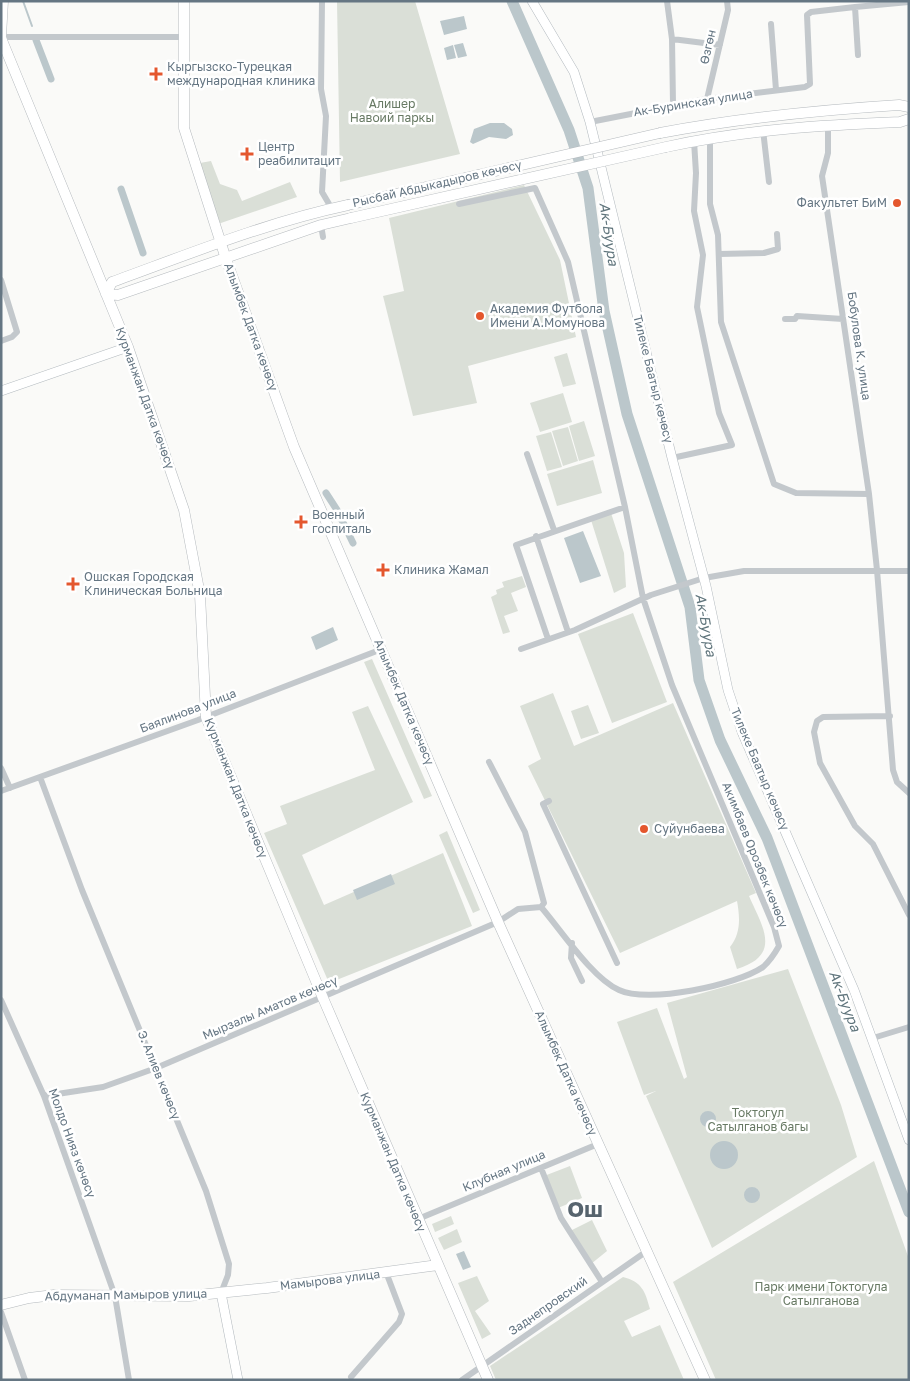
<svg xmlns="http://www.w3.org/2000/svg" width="910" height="1381" viewBox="0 0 910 1381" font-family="'Golos Text',sans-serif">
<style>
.green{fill:#dadfd7}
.water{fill:#bbc7cb}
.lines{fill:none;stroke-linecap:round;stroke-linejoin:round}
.stream{stroke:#bbc7cb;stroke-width:2}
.canal{stroke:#bbc7cb;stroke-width:7}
.river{stroke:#bbc7cb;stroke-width:11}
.secondary-casing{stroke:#b3babf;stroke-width:10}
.primary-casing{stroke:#b5babe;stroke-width:11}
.street{stroke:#c3c8cc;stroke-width:6}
.secondary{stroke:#fff;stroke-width:9}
.primary{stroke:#fff;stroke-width:10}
.primary-bridge-casing{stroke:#b5babe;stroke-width:11;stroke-linecap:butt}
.primary-bridge{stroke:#fff;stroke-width:10}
.poi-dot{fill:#e4572e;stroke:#fff;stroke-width:2}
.labels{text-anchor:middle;stroke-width:5;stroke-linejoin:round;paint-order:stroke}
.street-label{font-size:12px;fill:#657683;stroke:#fff}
.poi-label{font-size:12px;fill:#657683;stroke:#fff;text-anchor:start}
.park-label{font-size:12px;fill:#687a64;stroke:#fff}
.water-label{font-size:14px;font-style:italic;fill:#60757c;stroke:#fff}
.town-label{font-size:22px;font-weight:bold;fill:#57646e;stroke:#fff}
</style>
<rect width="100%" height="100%" fill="#fafaf8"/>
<path class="green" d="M337,1h78l45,153 -120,28z
M211,161l9,23 17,6 5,11 48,-19 7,15 -79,27 -18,-61z
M524,185l36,75 16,77 -108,29 9,37 -64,13 -30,-120 21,-5 -15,-73z
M567,353l9,31 -13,3 -9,-30z
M563,393l9,29 -32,10 -10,-29z
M584,421l11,35 -16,5 -10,-35z
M568,427l10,34 -15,5 -11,-35z
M551,432l11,35 -15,4 -11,-35z
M593,460l9,33 -45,13 -10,-32z
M611,513l13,40 2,34 -12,6 -23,-73z
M522,576l4,11 -15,6 7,18 -14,5 6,16 -7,2 -12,-37 6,-3 -1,-4 8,-3 -2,-5z
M633,613l34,89 -55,21 -34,-89z
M372,659l60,137 -8,3 -60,-137z
M553,693l21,53 99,-43 83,190 -7,3c13,30 34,59 -12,73l-7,-22c11,-14 10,-29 7,-46l-117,52 -92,-187 13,-7 -21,-53z
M588,705l11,28 -18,6 -10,-28z
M368,706l45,96 -111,53 22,50 119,-52 29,73 -143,57 -65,-150 23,-9 -7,-18 95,-36 -23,-58z
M447,831l33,79 -7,3 -34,-78z
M788,969l53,136 16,52 -145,91 -66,-152 10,-5 -12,4 -27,-73 40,-14 27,71 3,-2 -20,-74z
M874,1161l35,98v121h-193l-43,-98z
M570,1166l12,32 -24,10 -14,-32z
M451,1216l3,8 -19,8 -3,-8z
M592,1220l15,31 -16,13 -21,-33z
M457,1229l5,13 -18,8 -6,-12z
M477,1276l12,25 -14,10 16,23 -9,5 -24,-56z
M623,1277c19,5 22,14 27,32l-26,12 8,16 28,-12 24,55h-188l-6,-14z"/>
<path class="water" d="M464,16l3,13 -23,6 -4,-14z
M463,43l4,13 -9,2 -4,-13z
M453,45l3,13 -9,2 -3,-12z
M490,123h14l8,6 1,6 -7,4 -17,-2 -16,7 -3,-2 4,-13z
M583,531l18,45 -21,7 -16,-45z
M333,627l5,13 -22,10 -5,-13z
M391,874l4,10 -38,16 -4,-10z
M700 1119a8 8 0 1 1 16 0a8 8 0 1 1-16 0Z
M710 1155a14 14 0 1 1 28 0a14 14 0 1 1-28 0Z
M744 1195a8 8 0 1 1 16 0a8 8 0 1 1-16 0Z
M464,1251l7,16 -8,3 -7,-16z"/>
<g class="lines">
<path class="stream" d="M23,1l9,25"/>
<path class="canal" d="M36,40l15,39
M121,189l22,64
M326,493l11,17 16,33"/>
<path class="river" d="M512,1l57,129 19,58 16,123 23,103 63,193 9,73 21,60 47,98 142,374"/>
<defs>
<path id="secondary" d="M532,1l42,71 16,50 82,336 34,128 22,104 14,42 112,258 55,150
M1,391l127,-44
M221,1293l17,87"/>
<path id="primary" d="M184,1v127l42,131 68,188 204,475 207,458
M1,36l2,-35
M1,38l127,309 56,163 16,85 6,122 117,281 165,382
M660,133c80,-15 159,-23 239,-28l10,2
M666,147c77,-17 155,-22 234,-25l9,-3
M106,294l6,-12c77,-28 156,-60 236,-77
M106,294l12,1 203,-70 30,-7
M1,1305l28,-7 25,-3 135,1 78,-8 171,-23"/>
</defs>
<use href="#secondary" class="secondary-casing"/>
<use href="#primary" class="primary-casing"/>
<path class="street" d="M322,1l-1,88 5,27 -4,76 10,17
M667,1l5,38
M771,24l5,66
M1,37h182
M858,55l-3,-48 54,-5
M707,99l21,-89 -1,-9
M673,104l-1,-65 48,6
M590,122l117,-23 98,-12 5,-3 -3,-69 4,-3 44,-5
M828,125v28l-6,23 47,318 8,76 16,200 4,12 12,11
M763,130l6,52
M710,138v66l8,31 3,87 53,162 22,9 73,1
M459,204l76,-16 33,74 57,245
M321,225l2,12
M719,254l45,-1 14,-4 -1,-15
M1,280l16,52 -5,5 -11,4
M785,319h10l2,-3 46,3
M527,454l27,76
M672,458l60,-13 -13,-32 -22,-106 6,-52 -9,-44 2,-38 -2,-32
M536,536l32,96
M521,649l54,-19 76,-35 53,-17 40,-7h165
M890,716l-67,1 -6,4 -3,11 6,31 35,63 18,18 36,71
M489,762l36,70 19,71 -3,4
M1,768l9,20
M40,777l42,113 124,301 23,73 -1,11 -7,18
M1,791l197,-71 184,-71
M549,801l-6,3 74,159
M572,943l-1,15 11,23
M1,1000l43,96 71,200 14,84
M873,1038l36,-11
M44,1096l59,-9 53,-19 342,-146 20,-13 23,-2c20,23 51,71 78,83 29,14 118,-5 144,-23 7,-6 12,-14 16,-21l-5,-19 -102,-242 -29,-87 -18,-91 -109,38 32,94
M541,1168l20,50 41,64
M418,1219l180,-75
M1,1312l24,68
M351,1377l48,-55 3,-8 -16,-42
M462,1380l185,-129"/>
<use href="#secondary" class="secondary"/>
<use href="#primary" class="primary"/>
<defs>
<path id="primary-bridge" d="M348,205l312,-72
M351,218l315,-71"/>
</defs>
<use href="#primary-bridge" class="primary-bridge-casing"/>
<use href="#primary-bridge" class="primary-bridge"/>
</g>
<g class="poi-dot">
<path d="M153.5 66.5h5v5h5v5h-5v5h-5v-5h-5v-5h5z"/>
<path d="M244.5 146.5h5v5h5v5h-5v5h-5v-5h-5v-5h5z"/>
<circle cx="897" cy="203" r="5"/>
<circle cx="480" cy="316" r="5"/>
<path d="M298.5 514.5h5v5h5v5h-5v5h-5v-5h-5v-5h5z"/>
<path d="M380.5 562.5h5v5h5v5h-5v5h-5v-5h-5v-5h5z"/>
<path d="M70.5 576.5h5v5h5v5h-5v5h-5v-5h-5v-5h5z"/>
<circle cx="644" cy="829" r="5"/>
</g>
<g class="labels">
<g class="street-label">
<text transform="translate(708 47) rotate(-77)" y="4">Өзгөн</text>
<text transform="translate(693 103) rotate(-9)" y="4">Ак-Буринская улица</text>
<text transform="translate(437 184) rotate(-13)" y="4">Рысбай Абдыкадыров көчөсү</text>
<text transform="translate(251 327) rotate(70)" y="4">Алымбек Датка көчөсү</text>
<text transform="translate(859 346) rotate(82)" y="4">Бобулова К. улица</text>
<text transform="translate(653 379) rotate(76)" y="4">Тилеке Баатыр көчөсү</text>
<text transform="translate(145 398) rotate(70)" y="4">Курманжан Датка көчөсү</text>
<text transform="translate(404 702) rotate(67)" y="4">Алымбек Датка көчөсү</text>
<text transform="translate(188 711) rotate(-21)" y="4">Баялинова улица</text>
<text transform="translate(760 769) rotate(67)" y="4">Тилеке Баатыр көчөсү</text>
<text transform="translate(236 788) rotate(68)" y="4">Курманжан Датка көчөсү</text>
<text transform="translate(755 855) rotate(68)" y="4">Акимбаев Орозбек көчөсү</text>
<text transform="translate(270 1008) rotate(-23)" y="4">Мырзалы Аматов көчөсү</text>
<text transform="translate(566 1073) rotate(66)" y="4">Алымбек Датка көчөсү</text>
<text transform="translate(159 1075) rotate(68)" y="4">Э. Алиев көчөсү</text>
<text transform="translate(72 1143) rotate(70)" y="4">Молдо Нияз көчөсү</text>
<text transform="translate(393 1162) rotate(67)" y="4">Курманжан Датка көчөсү</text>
<text transform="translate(504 1171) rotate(-23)" y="4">Клубная улица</text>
<text transform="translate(330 1280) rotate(-7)" y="4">Мамырова улица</text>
<text transform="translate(126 1295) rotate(-1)" y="4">Абдуманап Мамыров улица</text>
<text transform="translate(548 1306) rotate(-35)" y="4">Заднепровский</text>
</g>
<g class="poi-label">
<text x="167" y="71">Кыргызско-Турецкая<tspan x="167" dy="14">международная клиника</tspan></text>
<text x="258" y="151">Центр<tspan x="258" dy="14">реабилитацит</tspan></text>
<text x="887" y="207" text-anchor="end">Факультет БиМ</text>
<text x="490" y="313">Академия Футбола<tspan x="490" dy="14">Имени А.Момунова</tspan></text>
<text x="312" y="519">Военный<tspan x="312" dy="14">госпиталь</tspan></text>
<text x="394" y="574">Клиника Жамал</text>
<text x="84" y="581">Ошская Городская<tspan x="84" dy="14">Клиническая Больница</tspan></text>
<text x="654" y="833">Суйунбаева</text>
</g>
<g class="park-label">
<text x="392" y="108">Алишер<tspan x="392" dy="14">Навоий паркы</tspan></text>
<text x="758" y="1117">Токтогул<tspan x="758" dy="14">Сатылганов багы</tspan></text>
<text x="821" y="1291">Парк имени Токтогула<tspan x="821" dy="14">Сатылганова</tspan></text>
</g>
<g class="water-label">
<text transform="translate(609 234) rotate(82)" y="5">Ак-Буура</text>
<text transform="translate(706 625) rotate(80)" y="5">Ак-Буура</text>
<text transform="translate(845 1001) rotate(69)" y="5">Ак-Буура</text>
</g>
<g class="town-label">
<text x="585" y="1217">Ош</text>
</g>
</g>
<rect width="910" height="1381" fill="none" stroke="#657683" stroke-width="5"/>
</svg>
